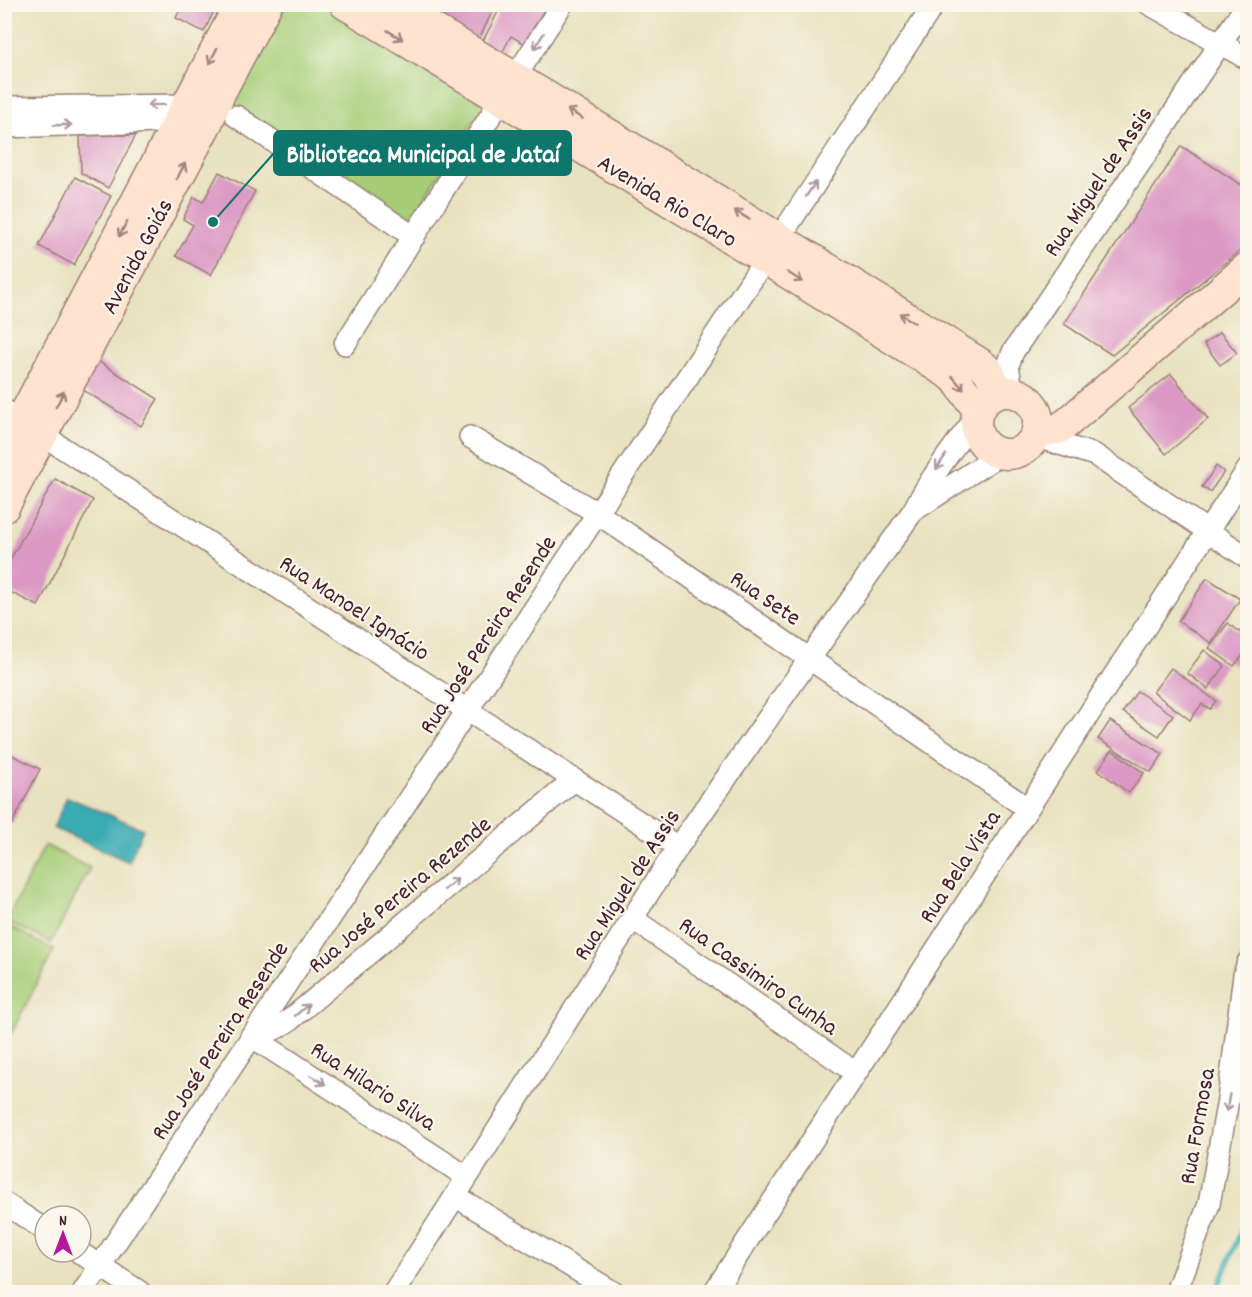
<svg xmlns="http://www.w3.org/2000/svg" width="1252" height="1297" viewBox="0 0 1252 1297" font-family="Dekko,sans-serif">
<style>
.green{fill:#a6cd77;stroke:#787651;stroke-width:1.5}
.water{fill:#3aacb4;stroke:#426670;stroke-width:1.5}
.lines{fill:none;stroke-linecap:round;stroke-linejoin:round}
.stream{stroke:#3aacb4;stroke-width:5}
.building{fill:#db98c4}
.minor-casing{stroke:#998076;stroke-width:24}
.secondary-casing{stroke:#998076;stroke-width:33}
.minor{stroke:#fff;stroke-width:21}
.secondary{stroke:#fee3d1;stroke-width:30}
.oneway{stroke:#a4817e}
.oneway2{stroke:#ae9aa0}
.labels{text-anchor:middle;stroke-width:4.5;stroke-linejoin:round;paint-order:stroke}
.street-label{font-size:24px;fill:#4a1f2b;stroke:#fbf7ec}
.leader{fill:none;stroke:#0f766e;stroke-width:2}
.callout-dot{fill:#0f766e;stroke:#fbf7ec;stroke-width:2}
.callout{fill:#0f766e;stroke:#0f766e;stroke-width:2}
.callout-label{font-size:26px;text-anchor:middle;font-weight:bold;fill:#fff}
</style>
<rect width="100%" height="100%" fill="#fbf7ec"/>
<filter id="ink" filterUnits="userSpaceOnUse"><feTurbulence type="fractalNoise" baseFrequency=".0167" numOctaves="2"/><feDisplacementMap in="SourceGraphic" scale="12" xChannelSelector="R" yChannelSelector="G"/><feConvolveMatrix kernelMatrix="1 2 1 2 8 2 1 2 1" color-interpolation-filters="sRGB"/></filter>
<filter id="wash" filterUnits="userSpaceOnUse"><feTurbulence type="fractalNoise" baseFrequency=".008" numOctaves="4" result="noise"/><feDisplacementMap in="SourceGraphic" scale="24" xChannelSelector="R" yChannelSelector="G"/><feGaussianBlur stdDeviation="1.35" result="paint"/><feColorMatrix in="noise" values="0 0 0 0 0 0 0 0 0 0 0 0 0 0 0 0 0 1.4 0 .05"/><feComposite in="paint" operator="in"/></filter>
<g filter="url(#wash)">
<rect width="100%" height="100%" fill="#e8e2c0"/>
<path class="green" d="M287,4l39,1 159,99 -78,122 -187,-117z
M45,845l45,23 -39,75 -45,-22z
M5,924l49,26 -43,84 -6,-4z"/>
<path class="water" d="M67,797l76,32 -14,33 -76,-34z"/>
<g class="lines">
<path class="stream" d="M1216,1292l32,-78"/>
</g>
<g id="blocks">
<path class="building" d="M183,4h28l5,3 -12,25 -28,-14z
M442,4h54l-17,35 -43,-22z
M502,4h37l6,4 -20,36 -14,-8 -10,19 -20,-10z
M136,135l-28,53 -27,-15 -1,-37z
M1181,146l67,43v55l-136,111 -48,-31z
M219,172l36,19 -44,84 -35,-19 17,-31 -10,-6 11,-22 9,5z
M75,177l36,19 -37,69 -35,-19z
M1220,332l17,21 -17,12 -16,-21z
M98,361l60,38 -17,27 -61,-38z
M1171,374l37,45 -42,35 -38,-46z
M1216,466l8,6 -14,20 -8,-5z
M55,479l38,21 -55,106 -34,-17v-18z
M1207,578l33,21 -29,44 -33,-22z
M1228,623l20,15v11l-14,17 -25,-18z
M1204,650l21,16 -17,23 -21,-16z
M1171,668l45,33 -6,8 -8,-5 -12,16 -37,-28z
M1137,691l36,24 -14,21 -36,-24z
M1110,721l53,33 -12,18 -53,-33z
M1112,750l32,23 -15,20 -31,-23z
M4,751l36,18 -28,55 -8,-3z"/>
</g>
</g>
<g filter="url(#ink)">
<use href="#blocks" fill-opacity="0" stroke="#998076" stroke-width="1.5"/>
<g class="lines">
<defs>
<path id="minor" d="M1149,4l99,55
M4,107l195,-2
M236,116l178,121
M4,127l186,-6
M345,344l217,-340
M1012,392l-4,-27 5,-13 234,-348
M4,410l674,437
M1034,436l61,19 153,103
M470,437l127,76 430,295
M916,509l86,-56
M633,919l223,154
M251,1036c16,-2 27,-8 40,-17l283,-239
M251,1036l216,141
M455,1196l158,96
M4,1203l41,27
M79,1252l61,40
M83,1292l851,-1288
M394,1292l284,-445 235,-336c18,-34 39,-63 63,-93
M714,1292l534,-823
M1176,1292l33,-88 19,-104 16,-125 4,-13"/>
<path id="secondary" d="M345,4l420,255 189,118 24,33
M391,4c199,117 395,238 590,360l7,6 11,23
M976 423a31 31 0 1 1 62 0a31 31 0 1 1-62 0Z
M1037,431l21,-2 9,-6 181,-156
M4,453l236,-449
M4,507l204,-386 13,-30 46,-87"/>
</defs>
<use href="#minor" class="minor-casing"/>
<use href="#secondary" class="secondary-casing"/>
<use href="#minor" class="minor"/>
<use href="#secondary" class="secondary"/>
</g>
<defs><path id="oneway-shaft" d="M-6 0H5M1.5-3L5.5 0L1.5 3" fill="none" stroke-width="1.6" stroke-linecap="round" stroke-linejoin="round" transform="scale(1.5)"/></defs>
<g class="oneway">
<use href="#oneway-shaft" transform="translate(395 35) rotate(31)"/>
<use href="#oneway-shaft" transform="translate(213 56) rotate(118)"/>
<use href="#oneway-shaft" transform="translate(575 114) rotate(-149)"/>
<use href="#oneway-shaft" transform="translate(181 171) rotate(-62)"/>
<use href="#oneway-shaft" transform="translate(742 215) rotate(-149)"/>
<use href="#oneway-shaft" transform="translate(123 229) rotate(118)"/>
<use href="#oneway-shaft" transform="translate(795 277) rotate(32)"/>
<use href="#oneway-shaft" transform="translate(907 318) rotate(-148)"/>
<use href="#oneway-shaft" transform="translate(958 383) rotate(50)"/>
<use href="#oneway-shaft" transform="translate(60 399) rotate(-62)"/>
</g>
<g class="oneway2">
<use href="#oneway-shaft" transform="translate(539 41) rotate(122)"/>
<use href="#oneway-shaft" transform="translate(156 105) rotate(179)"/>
<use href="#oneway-shaft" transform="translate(63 125) rotate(-2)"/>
<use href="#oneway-shaft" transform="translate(811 189) rotate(-56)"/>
<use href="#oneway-shaft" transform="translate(941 462) rotate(124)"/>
<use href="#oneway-shaft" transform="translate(451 884) rotate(-40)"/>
<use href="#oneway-shaft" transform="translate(302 1010) rotate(-40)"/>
<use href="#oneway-shaft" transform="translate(318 1080) rotate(33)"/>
<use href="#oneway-shaft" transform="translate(1228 1103) rotate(99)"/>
</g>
</g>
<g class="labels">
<g class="street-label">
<text transform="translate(1097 181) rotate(-56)" y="8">Rua Miguel de Assis</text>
<text transform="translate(668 200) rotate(31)" y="8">Avenida Rio Claro</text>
<text transform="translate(136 256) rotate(-62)" y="8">Avenida Goiás</text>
<text transform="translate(766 597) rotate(34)" y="8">Rua Sete</text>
<text transform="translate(355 607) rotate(33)" y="8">Rua Manoel Ignácio</text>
<text transform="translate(487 634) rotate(-57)" y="8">Rua José Pereira Resende</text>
<text transform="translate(959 866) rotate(-57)" y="8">Rua Bela Vista</text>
<text transform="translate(626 884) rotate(-57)" y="8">Rua Miguel de Assis</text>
<text transform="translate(399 894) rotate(-40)" y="8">Rua José Pereira Rezende</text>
<text transform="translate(759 975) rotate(35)" y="8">Rua Cassimiro Cunha</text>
<text transform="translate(219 1040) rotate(-57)" y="8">Rua José Pereira Resende</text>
<text transform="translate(374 1085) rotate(33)" y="8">Rua Hilario Silva</text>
<text transform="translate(1196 1126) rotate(-80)" y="8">Rua Formosa</text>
</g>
</g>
<path class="leader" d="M213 222L274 153"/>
<circle class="callout-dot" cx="213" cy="222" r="6"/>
<rect class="callout" x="274" y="131" width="297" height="44" rx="6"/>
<g class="callout-label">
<text x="423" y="162">Biblioteca Municipal de Jataí</text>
</g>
<rect width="1252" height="1297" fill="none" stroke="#fbf7ec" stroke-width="24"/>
<g transform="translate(63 1234)"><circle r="28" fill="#fbf7ec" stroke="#b4a19f" stroke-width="1.5"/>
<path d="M0-4.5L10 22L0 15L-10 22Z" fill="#b5179e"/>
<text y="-9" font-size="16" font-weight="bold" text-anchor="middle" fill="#4a1f2b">N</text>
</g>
</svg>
